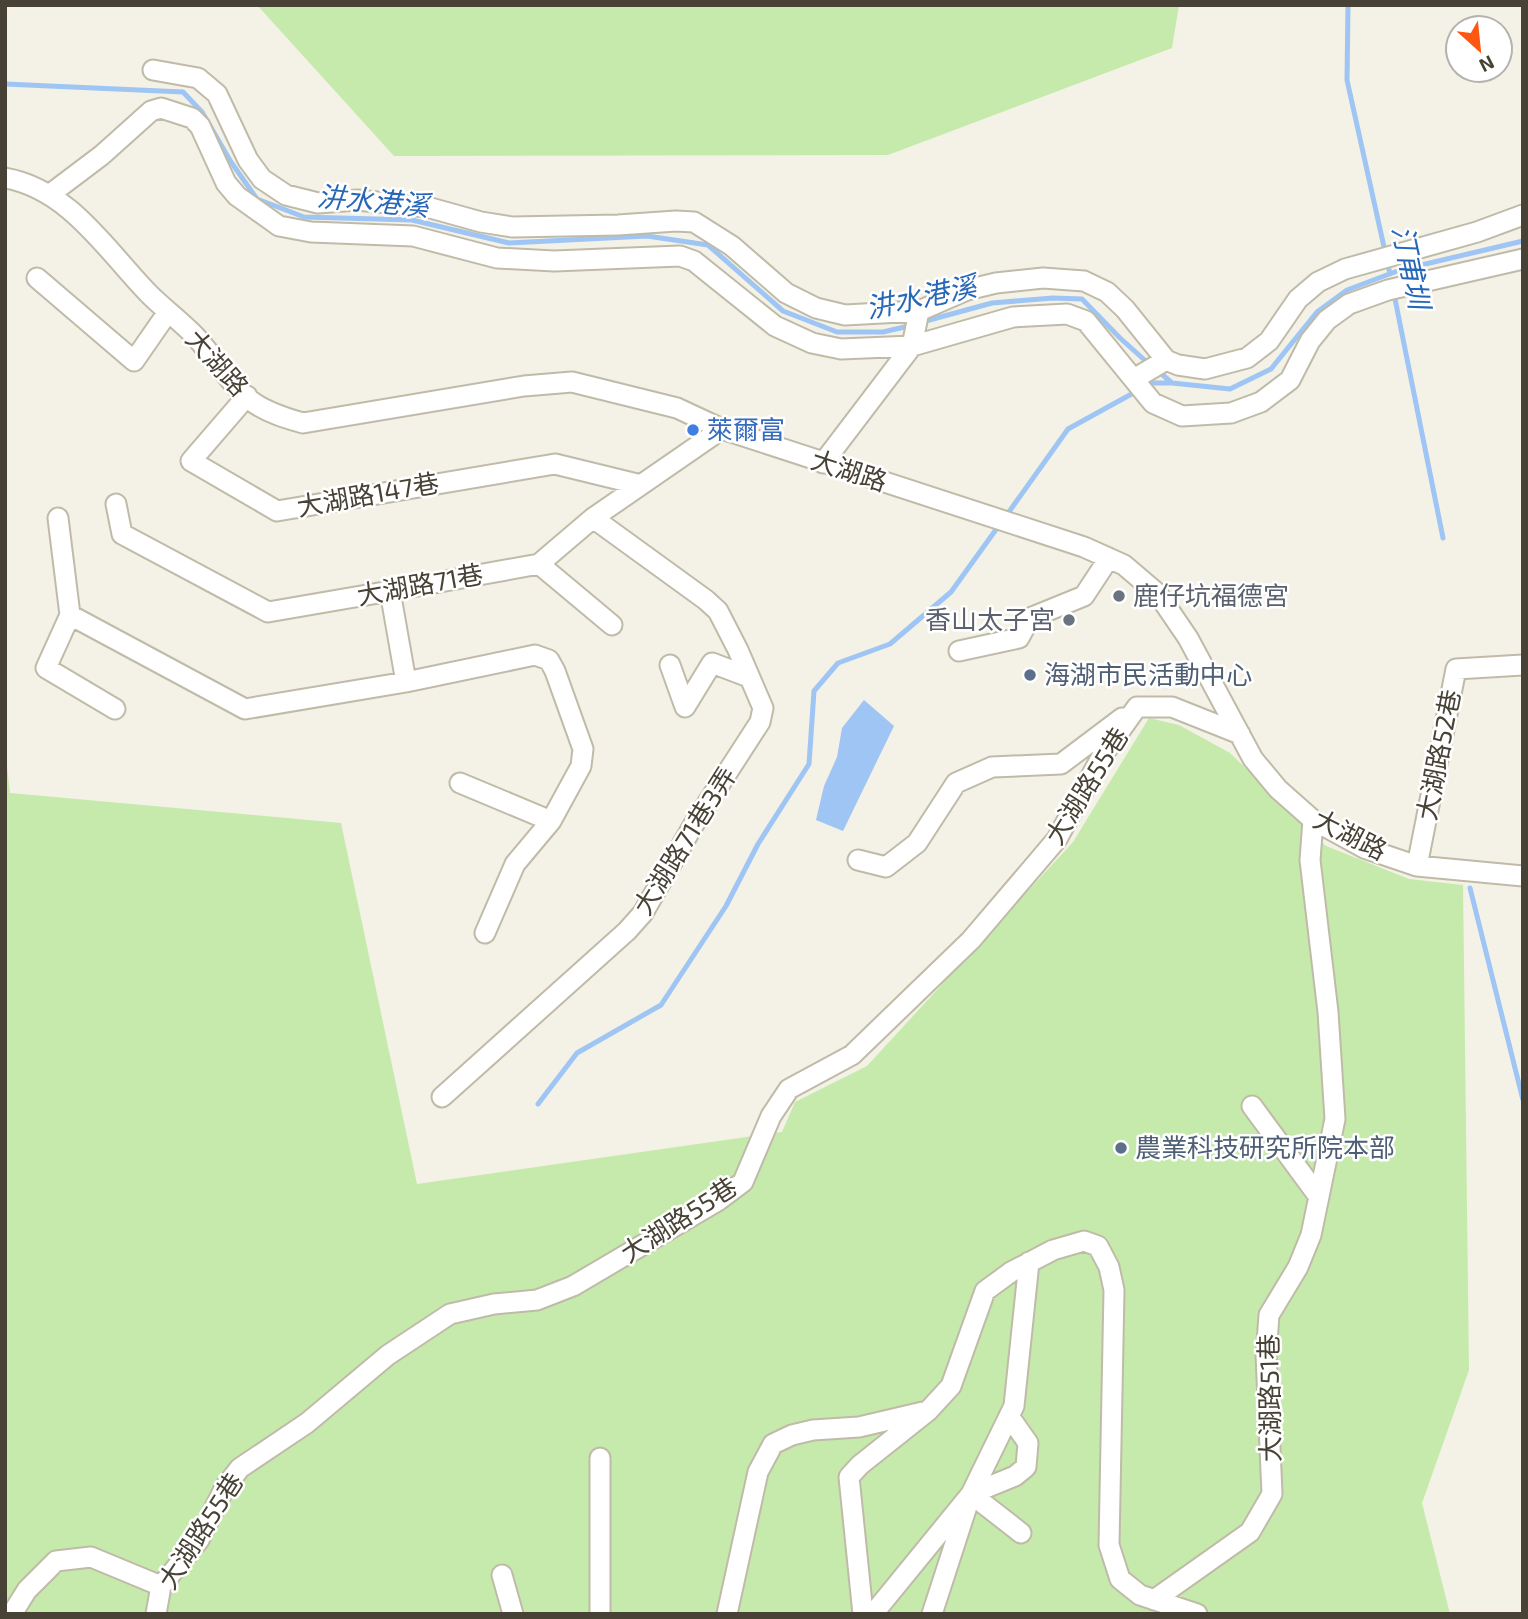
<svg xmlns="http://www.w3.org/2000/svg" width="1528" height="1619" viewBox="0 0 1528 1619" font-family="'Exo 2','Noto Sans TC',sans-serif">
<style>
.green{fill:#c5eaac}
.water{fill:#9ec5f4}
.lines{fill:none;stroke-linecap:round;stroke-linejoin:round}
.stream{stroke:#9ec5f4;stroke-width:5}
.minor-casing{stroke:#c0bba8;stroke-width:23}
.minor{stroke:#fff;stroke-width:19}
.shop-dot{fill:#3f7fe0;stroke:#fff;stroke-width:2.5}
.worship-dot{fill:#6b7280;stroke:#fff;stroke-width:2.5}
.service-dot{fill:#5c6f8a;stroke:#fff;stroke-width:2.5}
.labels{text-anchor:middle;stroke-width:5;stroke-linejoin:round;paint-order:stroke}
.street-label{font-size:26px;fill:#474235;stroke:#fff}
.shop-label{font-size:26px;fill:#366cbe;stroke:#fff;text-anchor:start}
.worship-label{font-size:26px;fill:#5b616d;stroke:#fff;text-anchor:start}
.service-label{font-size:26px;fill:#4e5e75;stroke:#fff;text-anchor:start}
.water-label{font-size:28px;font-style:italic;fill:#2867b8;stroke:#fff}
</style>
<rect width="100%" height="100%" fill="#f4f1e6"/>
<path class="green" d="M257,5h922l-7,43 -284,107 -494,1z
M1149,718l30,7 51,28 96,93 83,33 54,6 6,485 -47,133 28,111h-1445v-865l5,44 331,30 76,361 365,-52 13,-30 72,-36 206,-224z"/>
<path class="water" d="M864,700l30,26 -51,105 -27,-11 8,-34 13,-29 5,-29z"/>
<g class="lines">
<path class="stream" d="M1348,5l-1,75 43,194
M5,84l178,8 19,20 29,50 26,37 47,18 108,3 97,23 138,-7 61,9 75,66 54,21h46l30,-7
M1394,294l49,244
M922,322l70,-19 61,-5 29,1 38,39 29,26
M1157,370l15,13 58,6 41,-20 46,-57 30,-22 53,-20 123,-29
M1146,386l5,-3h20
M1006,516l62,-87 69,-38
M1470,888l53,212
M538,1104l39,-51 84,-48 65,-99 32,-62 51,-80 5,-73 24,-28 52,-19 61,-52 49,-68"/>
<defs>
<path id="minor" d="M153,70l45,8 19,16 31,66 14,19 24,16 32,8 39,-3 70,7 54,15 31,5 106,-2 58,-4 18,1 38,24 54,47 30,15 29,7 74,-4 48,-21 29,-7 47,-5 41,3 23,11 18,17 41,51 12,5 27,4 42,-11 22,-17 29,-42 20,-17 27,-13 132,-37 46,-17
M5,178c64,11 102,73 144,116 14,14 30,26 44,40 19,19 39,54 61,69 15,10 31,15 49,20l221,-37 48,-4 105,26 45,21 362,118 40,18 34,29 30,44 65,121 25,30 35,31 51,28 53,18 106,10
M49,195l53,-40 49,-44 10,-3 31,10 8,8 26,57 11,13 42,30 32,6 102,4 84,22 57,3 126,-5 14,5 81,65 37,17 29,6 71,-3 101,-29 54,-3 19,7 67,82 29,13 49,-3 30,-11 29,-22 20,-39 17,-21 22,-16 39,-14 135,-31
M37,278l97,83 34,-49
M1134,379l32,-19
M247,396l-56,65 86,50 278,-47 86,21
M823,463l89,-117 7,-35
M116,504l6,30 146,78 122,-21 149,-27 54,-46 129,-89
M58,518l12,97 175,94 161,-27 129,-27 14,5 6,11 28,78 -2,17 -30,55 -36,43 -30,69
M539,564l73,61
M390,591l16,91
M70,615l-24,53 69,41
M959,651l60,-13 11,-20 54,-22 25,-38
M670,665l15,42 27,-44 37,14
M460,783l91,38
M858,860l28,7 31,-24 39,-60 36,-16 69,-3 61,-46
M1417,866l39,-197 67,-4
M442,1097l185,-166 16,-18 51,-89 66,-102 3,-14 -25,-58 -20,-39 -12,-11 -113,-82
M1252,1106l67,91
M971,1494l50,39
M502,1575l11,39
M1154,1600l96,-68 22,-38 -6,-139 3,-40 29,-48 13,-32 24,-116 -7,-107 -18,-152 3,-40
M12,1614l15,-24 29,-29 35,-4 70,29
M156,1614l5,-28 38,-46 26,-53 15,-19 67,-45 81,-68 62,-41 44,-10 43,-4 36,-14 146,-86 24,-18 28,-66 18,-27 63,-34 119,-115 86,-101 45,-83 35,-49h35l68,27
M600,1614v-156
M727,1614l31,-142 15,-28 19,-9 21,-5 46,-3 64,-15
M863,1614l-14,-137 11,-12 68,-54 23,-25 34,-95 26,-19 42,-22 31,-9 14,5 11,21 5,23 -5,255 11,34 20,16 57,19
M873,1614l98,-120 43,-88 15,-144
M932,1614l39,-120 44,-18 11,-9 2,-24 -19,-27"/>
</defs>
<use href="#minor" class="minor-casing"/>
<use href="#minor" class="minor"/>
</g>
<circle class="shop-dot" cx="693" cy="430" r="7"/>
<g class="worship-dot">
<circle cx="1119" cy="596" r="7"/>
<circle cx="1069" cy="620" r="7"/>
</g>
<g class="service-dot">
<circle cx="1030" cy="675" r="7"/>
<circle cx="1121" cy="1148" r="7"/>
</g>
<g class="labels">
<g class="street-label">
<text transform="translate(217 363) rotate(48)" y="9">大湖路</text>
<text transform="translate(849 471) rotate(18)" y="9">大湖路</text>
<text transform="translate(368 495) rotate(-10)" y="9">大湖路147巷</text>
<text transform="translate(420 585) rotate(-10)" y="9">大湖路71巷</text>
<text transform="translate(1439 755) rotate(-79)" y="9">大湖路52巷</text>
<text transform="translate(1087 786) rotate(-58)" y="9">大湖路55巷</text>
<text transform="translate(1350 835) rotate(27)" y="9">大湖路</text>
<text transform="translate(685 841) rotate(-58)" y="9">大湖路71巷3弄</text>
<text transform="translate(679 1220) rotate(-33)" y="9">大湖路55巷</text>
<text transform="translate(1270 1398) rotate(-91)" y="9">大湖路51巷</text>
<text transform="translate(201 1531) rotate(-57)" y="9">大湖路55巷</text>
</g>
<g class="shop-label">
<text x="707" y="439">萊爾富</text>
</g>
<g class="worship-label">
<text x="1133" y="605">鹿仔坑福德宮</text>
<text x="1055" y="629" text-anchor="end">香山太子宮</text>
</g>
<g class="service-label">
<text x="1044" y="684">海湖市民活動中心</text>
<text x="1135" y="1157">農業科技研究所院本部</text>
</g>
<g class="water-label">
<text transform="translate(373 201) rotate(5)" y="10">汫水港溪</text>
<text transform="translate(1411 267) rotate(78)" y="10">汀甫圳</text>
<text transform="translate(921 297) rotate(-12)" y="10">汫水港溪</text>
</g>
</g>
<rect width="1528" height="1619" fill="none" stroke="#474235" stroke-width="14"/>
<g transform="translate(1479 49) rotate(153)"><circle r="33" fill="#ffffff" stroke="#b5b3ae" stroke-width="2"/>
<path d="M0-5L12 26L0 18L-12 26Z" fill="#ff5611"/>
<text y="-10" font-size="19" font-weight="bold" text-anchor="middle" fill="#474235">N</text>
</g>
</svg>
